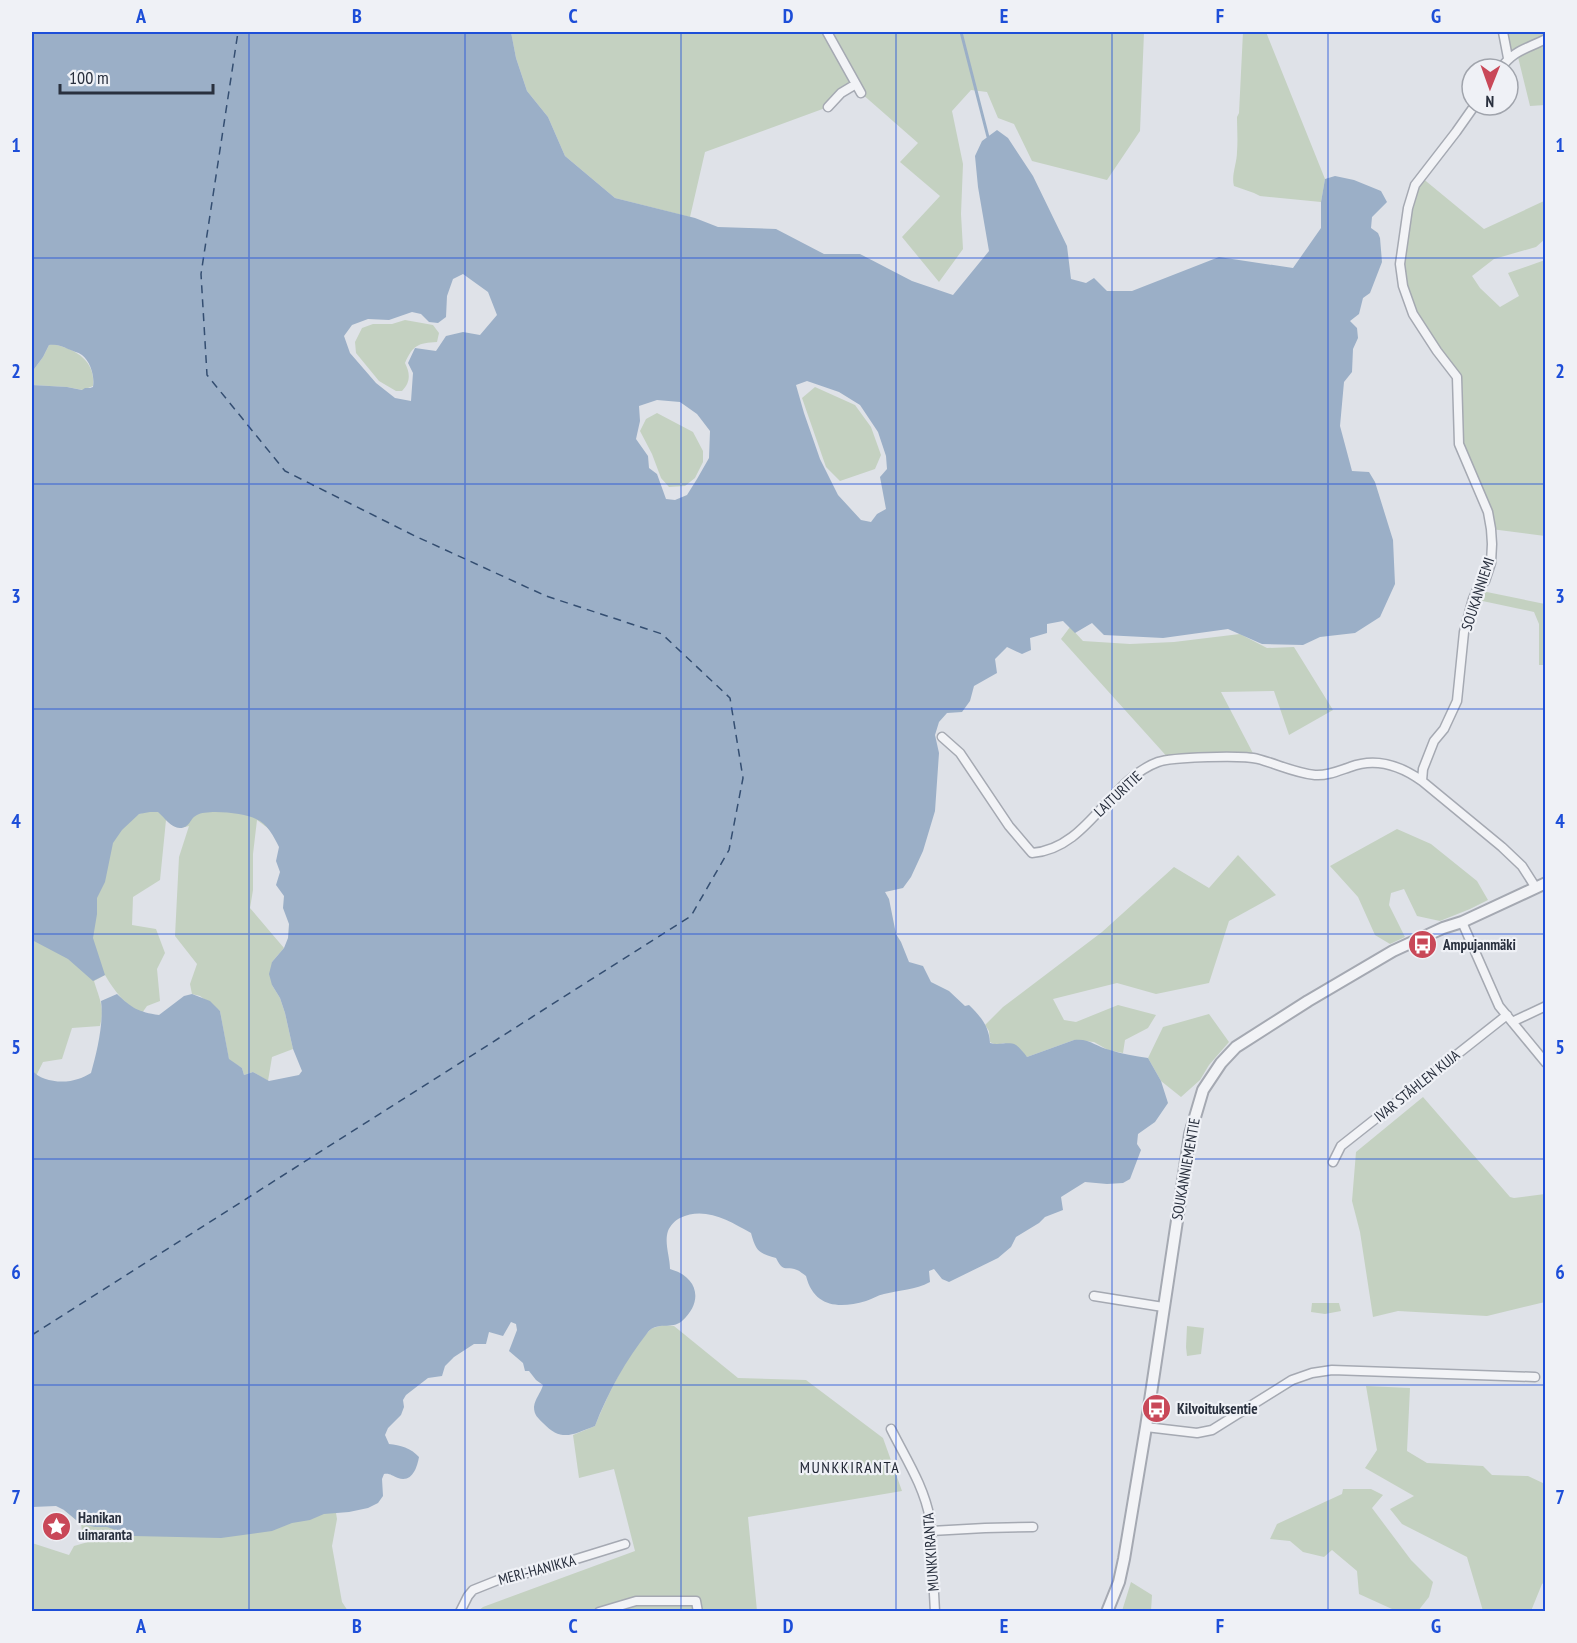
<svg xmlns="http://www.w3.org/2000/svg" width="1577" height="1643" viewBox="0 0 1577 1643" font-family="'PT Sans Narrow',sans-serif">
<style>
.green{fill:#c4d1c1}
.water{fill:#9bafc7;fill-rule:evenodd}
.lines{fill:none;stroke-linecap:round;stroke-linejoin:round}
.stream{stroke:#9bafc7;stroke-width:3}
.ferry{stroke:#344e71;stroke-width:1.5;stroke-dasharray:8 6;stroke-linecap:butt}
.minor-casing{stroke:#a5a9b2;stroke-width:11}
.tertiary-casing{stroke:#a5a9b2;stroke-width:14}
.minor{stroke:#f2f3f6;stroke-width:8}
.tertiary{stroke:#f2f3f6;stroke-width:10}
.grid{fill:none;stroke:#1d4ed8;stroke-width:1.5;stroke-opacity:0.55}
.labels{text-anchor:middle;stroke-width:4.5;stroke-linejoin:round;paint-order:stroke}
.street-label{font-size:15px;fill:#29303e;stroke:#eff1f6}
.poi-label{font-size:15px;font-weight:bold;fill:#29303e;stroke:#eff1f6;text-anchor:start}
.neighbourhood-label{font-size:16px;letter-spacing:1.5px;fill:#1b212f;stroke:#eff1f6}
.neatline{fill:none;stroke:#1d4ed8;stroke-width:2}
.grid-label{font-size:20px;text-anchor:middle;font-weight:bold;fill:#1d4ed8}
</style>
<rect width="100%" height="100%" fill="#dfe2e8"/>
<path class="green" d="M511,32h633l-4,99 -33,49 -75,-19 -18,-37 -16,-6 -11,-26 -16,-2 -19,21 11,53 -2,50 2,35 -24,33 -37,-45 38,-41 -40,-34 18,-19 -57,-50 -5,-9 -28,23 -123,45 -15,65 -75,-19 -50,-42 -17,-39 -21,-26 -11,-33z
M1243,32h23l59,147 -4,23 -61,-6 -6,-3 -20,-7c-3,-10 3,-23 3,-34 1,-12 0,-24 0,-35l2,-4z
M1503,32h42v73l-15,1 -13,-53 -9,5z
M1421,177l63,52 60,-28 1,-5v43l-9,8 -42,12 -22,17 8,12 20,19 19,-11 -11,-23 37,-13v276l-54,-7 -27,-69 -7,-83 -44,-63 -13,-50 8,-56z
M405,320l28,5 6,8 -2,9c-19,1 -24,3 -32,21 5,10 6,19 -3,28h-6l-17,-10 -23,-28 -1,-11 7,-14 11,-4h19z
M52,344c22,4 44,16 41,42l-10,4 -16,-3 -35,-2v-13l11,-15 6,-12z
M815,387l40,18 16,22 10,28 -6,14 -35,12 -14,-14 -24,-69z
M657,413l36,19 10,19v11l-8,16 -10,8 -16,1 -8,-9 -9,-24 -12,-23 6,-12z
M1477,590l68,14v61h-6v-41l-5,-12 -61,-13z
M1070,627l13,14 47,3 44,-2 66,-8 27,14 27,-1 39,63 -44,25 -15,-44 -53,1 35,67 -86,1 -109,-121z
M241,782l34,57 -6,-10 -12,-9 -4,34v36l-3,18 34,40 -12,14v23l8,13 5,15 8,36 -21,8 -4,24 -15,-9 -9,3 -2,-7 -13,-8 -9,-49 -20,-15 -8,-2 -2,-10 7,-20 -22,-28 4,-79 10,-31c-12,3 -13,2 -23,-6l-6,60 -27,17 -1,28 24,4 9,24 -8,16 3,32 -13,5 -5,7c-18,-9 -27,-21 -37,-38l-11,6c5,17 11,26 6,45l-28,2 -10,31 -19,3 -7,14 -4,-6v-160l62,-82z
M1397,829l34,15 46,37 11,19 -18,9 -30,12 -23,-5 -13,-27 -13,4 -2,12 16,32 -15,7 -15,-9 -17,-38 -28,-31z
M1238,855l38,40 -47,26 -20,62 -53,11 -39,-11 -64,16 11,21 12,2 42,-17 38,10 -8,13 -23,12 -2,13 -15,-3 -14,-8 -20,-2 -47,17 -23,-14 -8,2 -6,-3 -1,-11 -4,-6 18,-18 99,-75 72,-65 35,21z
M1209,1014l20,28 -20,23 -9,15 -19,17 -20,-16 -13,-23 15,-31z
M1423,1097l87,100 4,1 31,-4v108l-58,14 -89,-5 -25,6 -13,-85 -8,-31 4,-49z
M1312,1303h27l2,8 -16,3 -14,-2z
M663,1325l11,1 64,52 68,2 77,58 19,53 -154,26 9,94 -280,1 6,-5 152,-56 -21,-82 -35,9 -6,-43 22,-9c11,-27 34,-77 55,-96 3,-3 8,-3 13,-5z
M1187,1326l17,2 -3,26 -14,2 -1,-9z
M1366,1386l44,2 -3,63 20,12 56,3 9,9 36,1 17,8v98l-3,2 -11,27h-48l-16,-54 -65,-33 -12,-15 24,-13 -49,-28 12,-18z
M1343,1489h28l12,6 -11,13 39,52 22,22 -4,15 -11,14h-27l1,-2 -33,-15 -2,-23 -25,-21 -8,7 -21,-5 -13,-11 -20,-2 7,-15 65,-30z
M64,1510l272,3 1,6 -5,27 10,56 6,9h-316v-68l37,12 5,-9 14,-4 1,-5 -7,-6 -1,-7z
M1131,1582l21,13 -1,16h-29z"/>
<path class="water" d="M32,32h479l5,26 11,33 21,26 17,39 50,42 80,20 23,9 58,2 48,25h36l52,27 41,14 36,-44 -11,-64 -3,-31 7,-15 15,-11 11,8 25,38 34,70 4,33 15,4 8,-5 13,13h25l87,-34 74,11 28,-40v-26l4,-23 10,-3 19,4 27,11 6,11 -15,15 -1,11 7,5 2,5 2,24 -12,31 -7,5 -4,16 -9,7 7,7 1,10 -5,11 -1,23 -8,10 -4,44 12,45 17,1 6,10 18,58 2,44 -15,33 -25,16 -35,4 -17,8 -41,-1 -34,-15 -65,9 -59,-3 -12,-12 -17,10 -12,-12 -16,3v9l-17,5 1,12 -9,4 -15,-7 -12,12 2,14 -23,13 -4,15 -8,11 -15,1 -8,9 -4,13 4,18 -4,58 -12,40 -12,26 -8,11 -18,4 4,7 7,35 5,8 8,20 14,4 8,16 18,9 16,15 4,-1c12,12 20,21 21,38 9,3 18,-2 26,2 4,3 8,8 11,12l47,-17c16,-2 22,7 36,10 12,4 25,6 38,8l13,23 7,22 -13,19 -17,12 -1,10 4,6 -11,29 -7,4 -16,1 -22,-2 -24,15 2,13 -18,7 -6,6 -23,14 -5,10 -13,11 -49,24 -7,-3 -8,-10 -5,2 1,11c-15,8 -30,8 -46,12 -6,1 -12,5 -18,7 -28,8 -52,6 -60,-25 -3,-2 -6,-5 -9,-6 -12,-5 -13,4 -21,-12 -18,-5 -20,-7 -25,-25 -22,-12 -46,-27 -71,-15 -5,2 -10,8 -12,13 -4,12 2,26 2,38 28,8 34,32 12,52 -10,9 -25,0 -34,11 -22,28 -40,60 -53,94 -22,8 -33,17 -52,-3 -5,-5 -9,-8 -9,-16 1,-9 7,-14 9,-22l-7,-5 -7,-9h-4l-2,-8 -14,-12 8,-21 -1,-6 -5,-2 -8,14 -14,-4 -3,12h-12l-20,13 -9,9 -3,10 -14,2 -22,17 -3,5 1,7 -3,8 -13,13 -3,7 4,9c11,1 22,4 30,13 -2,11 -7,26 -21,21 -6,-2 -8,-5 -14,-4l-2,5 1,17 -5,7 -10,5 -19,4 -25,2 -14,6 -18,3 -20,8 -51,7 -87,-2 -27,-9h-12l-14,-3 -17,-14 -8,-4 -24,1v-437c9,12 32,14 46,9 4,-1 9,-4 13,-6 6,-21 13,-51 10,-72l16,-7c15,14 21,18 42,21l25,-19 8,-2 18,7 10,10 9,48 13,9 2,7 9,-3 16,9 30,-6 3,-4 -9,-22 -8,-36 -5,-15 -8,-13 -3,-11 3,-12 12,-14 4,-10 1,-14 -6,-16 1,-12 -8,-11 4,-13 -4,-11 3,-14c-5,-10 -12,-24 -23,-28 -11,-6 -48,-10 -59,-4 -7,3 -7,13 -17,13 -9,0 -15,-10 -22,-16h-8l-11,2 -17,16 -9,13 -8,39 -8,16v16l-4,24 12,37 -12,6 -25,-22 -36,-19v-555l35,2 15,3 3,-2h5l3,-1c2,-11 -3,-26 -11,-32 -4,-3 -10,-4 -14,-6 -6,-3 -12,-5 -19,-4l-6,12 -11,15zM463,274l25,18 9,23 -17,20 -17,-3 -17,4 -10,15 -21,-3 -7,15 5,10 -2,28 -16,-3 -19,-15 -26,-30 -6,-17 8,-11 16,-6 21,1 23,-8 9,2 8,8 9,1 8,-6 1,-21 6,-17zM807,381l32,11 21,13 18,27 8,24 1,13 -7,8 6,32 -9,5 -6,8 -10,-2 -23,-25 -18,-36 -16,-46 -8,-28zM657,400l23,2 17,12 13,17 -1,27 -12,21 -10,16 -12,5 -9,-1 -9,-25 -8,-6 -1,-12 -12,-17 4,-18 -1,-15z"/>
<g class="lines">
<path class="stream" d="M961,32l27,105"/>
<path class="ferry" d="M32,1335l659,-419 38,-66 14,-72 -13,-80 -68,-64 -116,-38 -131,-60 -130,-65 -78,-96 -6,-101 37,-242"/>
<defs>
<path id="minor" d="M827,32l29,52 -15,9 -13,14
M1503,32l5,26
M1500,69c14,-19 26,-20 46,-30
M856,84l5,9
M1475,105l-19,27 -41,53 -7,23 -8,56 3,22 10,28 24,37 20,26 2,67 29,68 3,17 1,15 -1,19 -6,18 -8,9 -4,9 -9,33 -7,69 -13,28 -10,12 -11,28 -1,12 80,66 20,19 14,22
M942,737l18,16 49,73 23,27c56,-4 77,-73 126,-91 14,-5 85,-7 100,-3 19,5 37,14 57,16 12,1 23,-4 35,-8 26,-10 51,-1 72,14
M1462,922l37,84 47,57
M1512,1022l34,-16
M1333,1162l8,-16 166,-131
M1094,1296l69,11
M1146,1427l51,6 15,-3 80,-50 20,-7 20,-3 203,7
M891,1429c15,30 33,57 39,90l5,93
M931,1531l54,-3 48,-1
M460,1612l8,-16 5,-6 25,-10 46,-11 81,-25
M599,1612l37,-11h60l2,11"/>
<path id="tertiary" d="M1107,1612l12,-30 5,-23 22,-132 44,-293 13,-44 18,-27 15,-16 72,-46 85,-50 50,-23 19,-6 84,-39"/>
</defs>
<use href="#minor" class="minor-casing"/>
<use href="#tertiary" class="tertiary-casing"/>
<use href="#minor" class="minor"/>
<use href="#tertiary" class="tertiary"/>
</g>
<path class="grid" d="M249,32v1580M465,32v1580M681,32v1580M896,32v1580M1112,32v1580M1328,32v1580M32,258h1514M32,484h1514M32,709h1514M32,934h1514M32,1159h1514M32,1385h1514"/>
<defs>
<symbol id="bus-disc" viewBox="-11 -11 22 22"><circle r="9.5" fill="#c94858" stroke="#eff1f6"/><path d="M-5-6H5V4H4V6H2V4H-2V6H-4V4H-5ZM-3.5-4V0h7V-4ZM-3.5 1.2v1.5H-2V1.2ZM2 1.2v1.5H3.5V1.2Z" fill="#fff"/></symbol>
<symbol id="sight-disc" viewBox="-11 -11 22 22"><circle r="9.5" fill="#c94858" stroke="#eff1f6"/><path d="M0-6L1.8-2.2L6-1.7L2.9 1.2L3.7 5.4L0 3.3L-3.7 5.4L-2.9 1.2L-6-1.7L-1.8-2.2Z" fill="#fff"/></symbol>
</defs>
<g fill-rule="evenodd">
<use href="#bus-disc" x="1406" y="928" width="33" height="33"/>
<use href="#bus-disc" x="1140" y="1392" width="33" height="33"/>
<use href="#sight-disc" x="40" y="1510" width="33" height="33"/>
</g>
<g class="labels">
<g class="street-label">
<text transform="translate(1478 594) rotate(-72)" y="5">SOUKANNIEMI</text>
<text transform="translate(1118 794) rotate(-43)" y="5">LAITURITIE</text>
<text transform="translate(1417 1086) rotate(-39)" y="5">IVAR STÅHLEN KUJA</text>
<text transform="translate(1186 1169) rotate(-80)" y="5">SOUKANNIEMENTIE</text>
<text transform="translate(931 1552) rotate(-94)" y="5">MUNKKIRANTA</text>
<text transform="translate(537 1570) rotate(-15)" y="5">MERI-HANIKKA</text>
</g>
<g class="poi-label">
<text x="1443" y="950">Ampujanmäki</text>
<text x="1177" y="1414">Kilvoituksentie</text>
<text x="78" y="1523">Hanikan<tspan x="78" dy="17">uimaranta</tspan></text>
</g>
<g class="neighbourhood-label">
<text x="850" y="1473">MUNKKIRANTA</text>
</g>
</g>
<rect width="1577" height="1643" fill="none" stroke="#eff1f6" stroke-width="66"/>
<g transform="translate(1490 87) rotate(181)"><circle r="28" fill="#eff1f6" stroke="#a0a4ac" stroke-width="1.5"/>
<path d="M0-4.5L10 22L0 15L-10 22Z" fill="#c94858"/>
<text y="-9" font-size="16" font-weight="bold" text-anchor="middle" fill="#29303e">N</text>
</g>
<path d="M60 84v9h153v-9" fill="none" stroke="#29303e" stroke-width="3"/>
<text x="69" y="84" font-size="18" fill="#29303e" stroke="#eff1f6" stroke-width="4.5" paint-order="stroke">100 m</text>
<rect x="33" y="33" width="1511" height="1577" class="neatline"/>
<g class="grid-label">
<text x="141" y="23">A</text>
<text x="357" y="23">B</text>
<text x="573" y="23">C</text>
<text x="788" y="23">D</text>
<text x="1004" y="23">E</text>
<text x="1220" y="23">F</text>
<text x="1436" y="23">G</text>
<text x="16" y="152">1</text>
<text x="1560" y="152">1</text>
<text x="16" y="378">2</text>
<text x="1560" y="378">2</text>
<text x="16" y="603">3</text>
<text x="1560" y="603">3</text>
<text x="16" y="828">4</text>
<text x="1560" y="828">4</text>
<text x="16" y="1054">5</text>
<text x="1560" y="1054">5</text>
<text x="16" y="1279">6</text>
<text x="1560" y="1279">6</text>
<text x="16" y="1504">7</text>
<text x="1560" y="1504">7</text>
<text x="141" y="1633">A</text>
<text x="357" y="1633">B</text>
<text x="573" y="1633">C</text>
<text x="788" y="1633">D</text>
<text x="1004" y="1633">E</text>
<text x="1220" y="1633">F</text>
<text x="1436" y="1633">G</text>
</g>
</svg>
